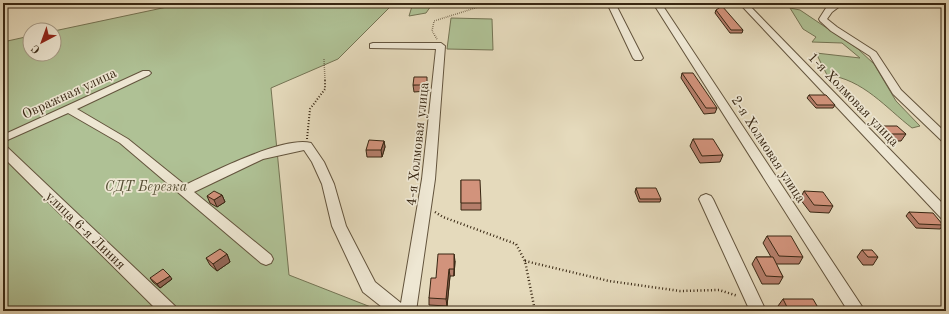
<svg xmlns="http://www.w3.org/2000/svg" width="949" height="314" viewBox="0 0 949 314" font-family="'Old Standard TT',serif">
<style>
.green{fill:#afc195;stroke:#747454}
.lines{fill:none;stroke-linecap:round;stroke-linejoin:round}
.minor-casing{stroke:#63543d;stroke-width:2}
.path-far2{stroke:#382713;stroke-width:1.5;stroke-dasharray:0.5 1.5;stroke-linecap:butt}
.path-far1{stroke:#382713;stroke-width:2;stroke-dasharray:1 2;stroke-linecap:butt}
.path{stroke:#382713;stroke-width:2.5;stroke-dasharray:1 2.5;stroke-linecap:butt}
.minor{fill:#eee7d3;fill-rule:evenodd}
.wall{fill:#b57e6b;stroke:#382713}
.shaded-wall{fill:#936757;stroke:#382713}
.building{fill:#d2937c;stroke:#382713}
.labels{text-anchor:middle;stroke-width:3.5;stroke-linejoin:round;paint-order:stroke}
.street-label{font-size:14px;fill:#382713;stroke:#eee7d3}
.park-label{font-size:14px;font-style:italic;fill:#564e34;stroke:#eee7d3}
</style>
<rect width="100%" height="100%" fill="#e5dabc"/>
<filter id="stains"><feTurbulence type="fractalNoise" baseFrequency=".005" numOctaves="4"/><feColorMatrix values="0 0 0 0 .2 0 0 0 0 .09 0 0 0 0 .02 0 0 0 .5 -.17"/></filter>
<radialGradient id="worn" r=".72"><stop offset=".6" stop-color="#630" stop-opacity="0"/><stop offset="1" stop-color="#630" stop-opacity=".3"/></radialGradient>
<path class="green" d="M186,3h201l4,3 -53,53 -67,29 18,187 92,36h-378v-269l27,-6v18h24v-23z
M413,3h20l-7,10 -17,3z
M790,8l10,2 58,39 16,15 22,37 24,25 -8,2c-26,-20 -49,-49 -85,-53l-11,-22 44,5 -18,-15 -30,-1 4,-5 -13,-8z
M451,18l41,1 1,31 -46,-1z"/>
<g class="lines">
<defs>
<path id="minor" d="M607,3h8l28,55 -2,2h-6l-2,-2z
M653,3h8l204,308h-17z
M739,3h8l199,204v13l-5,-2z
M835,3h9l-12,9 -5,7 10,8 39,25 25,38 45,43v9l-4,-1 -49,-47 -23,-38 -39,-25 -11,-10 -1,-2 7,-11z
M373,43h68l4,3 -10,133 -19,132h-29l-24,-19 -31,-66 -10,-42 -10,-22 -8,-12 -41,9 -69,33 77,63 2,4 -2,4 -5,2 -5,-2 -141,-120 -52,-30 -65,29v-7l140,-64h6l2,2 -2,2 -72,34 51,30 57,46c28,-13 98,-49 126,-42l13,19 10,22 12,42 29,56 26,21 21,-124 14,-130 -66,-1v-4z
M3,146l4,1 168,159 2,5h-19l-155,-154z
M706,194l5,2 2,3 53,112h-16l-51,-112 2,-3z"/>
</defs>
<use href="#minor" class="minor-casing"/>
<path class="path-far2" d="M437,39l-5,-8 2,-10 57,-18
M324,59l1,21"/>
<path class="path-far1" d="M307,139l3,-30 15,-20v-10"/>
<path class="path" d="M435,212l8,5 73,27 9,17 10,50
M525,261l84,20 71,10 39,-1 19,6"/>
<use href="#minor" class="minor"/>
</g>
<path class="wall" d="M716,10l27,20 -1,3h-12l-15,-20z
M682,73l35,35 -2,5 -11,1 -23,-36z
M428,83l-1,8 -13,1 -1,-7z
M809,95l26,10 -2,3h-17l-9,-10z
M882,126l24,8 -5,7h-15l-8,-8z
M693,139l30,16 -3,7 -20,1 -10,-17z
M384,141l1,6 -3,10h-15l-1,-7z
M461,180l20,23v7h-20z
M636,188l25,11 -1,3h-21l-4,-10z
M804,191l29,15 -4,7 -19,-1 -10,-13z
M222,195l3,7 -8,5 -7,-4 -3,-7z
M909,212l34,13 -3,4 -24,-1 -10,-12z
M767,236l36,21 -4,7h-23l7,13 -4,7h-17l-10,-20 4,-7h15l-8,-14z
M944,244h2v8l-5,-5z
M862,250l16,7 -5,8h-10l-6,-8z
M227,254l3,8 -13,9 -7,-6 -4,-7z
M455,261l-1,15h-4l-3,30 -18,-1v-7l7,-20z
M150,278l22,1 -12,9 -7,-6z
M783,299l37,12h-39l-3,-5z"/>
<path class="shaded-wall" d="M384,141l1,6 -3,10 -1,-7z
M222,195l3,7 -8,5 -3,-7z
M227,254l3,8 -13,9 -4,-7z
M454,254l1,7 -1,15z
M449,269l1,7 -3,30 -1,-7z
M170,276l2,3 -12,9 -3,-4z"/>
<path class="building" d="M722,6l21,24h-12l-15,-20z
M682,73h11l24,35h-11z
M414,77h13v8h-14z
M809,95h17l9,10h-18z
M882,126h15l9,8h-16z
M693,139h20l10,16 -21,1z
M369,140l15,1 -3,9h-15z
M461,180h19l1,23h-20z
M636,188h20l5,11h-21z
M214,191l8,4 -8,5 -7,-4z
M804,191l19,1 10,14 -19,-1z
M909,212l24,1 10,12 -24,-1z
M767,236h24l12,21 -24,-1z
M220,249l7,5 -14,10 -7,-6z
M862,250h10l6,7h-10z
M438,254h16v15h-5l-3,30 -17,-1 2,-20h5z
M756,257h17l10,20 -17,-1z
M163,269l7,7 -13,8 -7,-6z
M783,299h30l7,12h-31z"/>
<g class="labels">
<g class="street-label">
<text transform="translate(69 93) rotate(-25)" y="5">Овражная улица</text>
<text transform="translate(854 99) rotate(46)" y="5">1-я Холмовая улица</text>
<text transform="translate(417 144) rotate(-84)" y="5">4-я Холмовая улица</text>
<text transform="translate(769 149) rotate(57)" y="5">2-я Холмовая улица</text>
<text transform="translate(86 230) rotate(44)" y="5">улица 6-я Линия</text>
</g>
<g class="park-label">
<text x="146" y="191">СДТ Березка</text>
</g>
</g>
<rect width="949" height="314" fill="none" stroke="#e5dabc" stroke-width="16"/>
<rect x="4" y="4" width="941" height="306" fill="none" stroke="#382713" stroke-width="2"/>
<rect x="8" y="8" width="933" height="298" fill="none" stroke="#382713"/>
<g transform="translate(42 42) rotate(221)"><circle r="19" fill="#eee7d3" stroke="#a59a86"/>
<path d="M0-3L7 15L0 10L-7 15Z" fill="#8f2418"/>
<text y="-6" font-size="11" font-weight="bold" text-anchor="middle" fill="#382713">С</text>
</g>
<rect width="100%" height="100%" filter="url(#stains)"/>
<rect width="100%" height="100%" fill="url(#worn)"/>
</svg>
